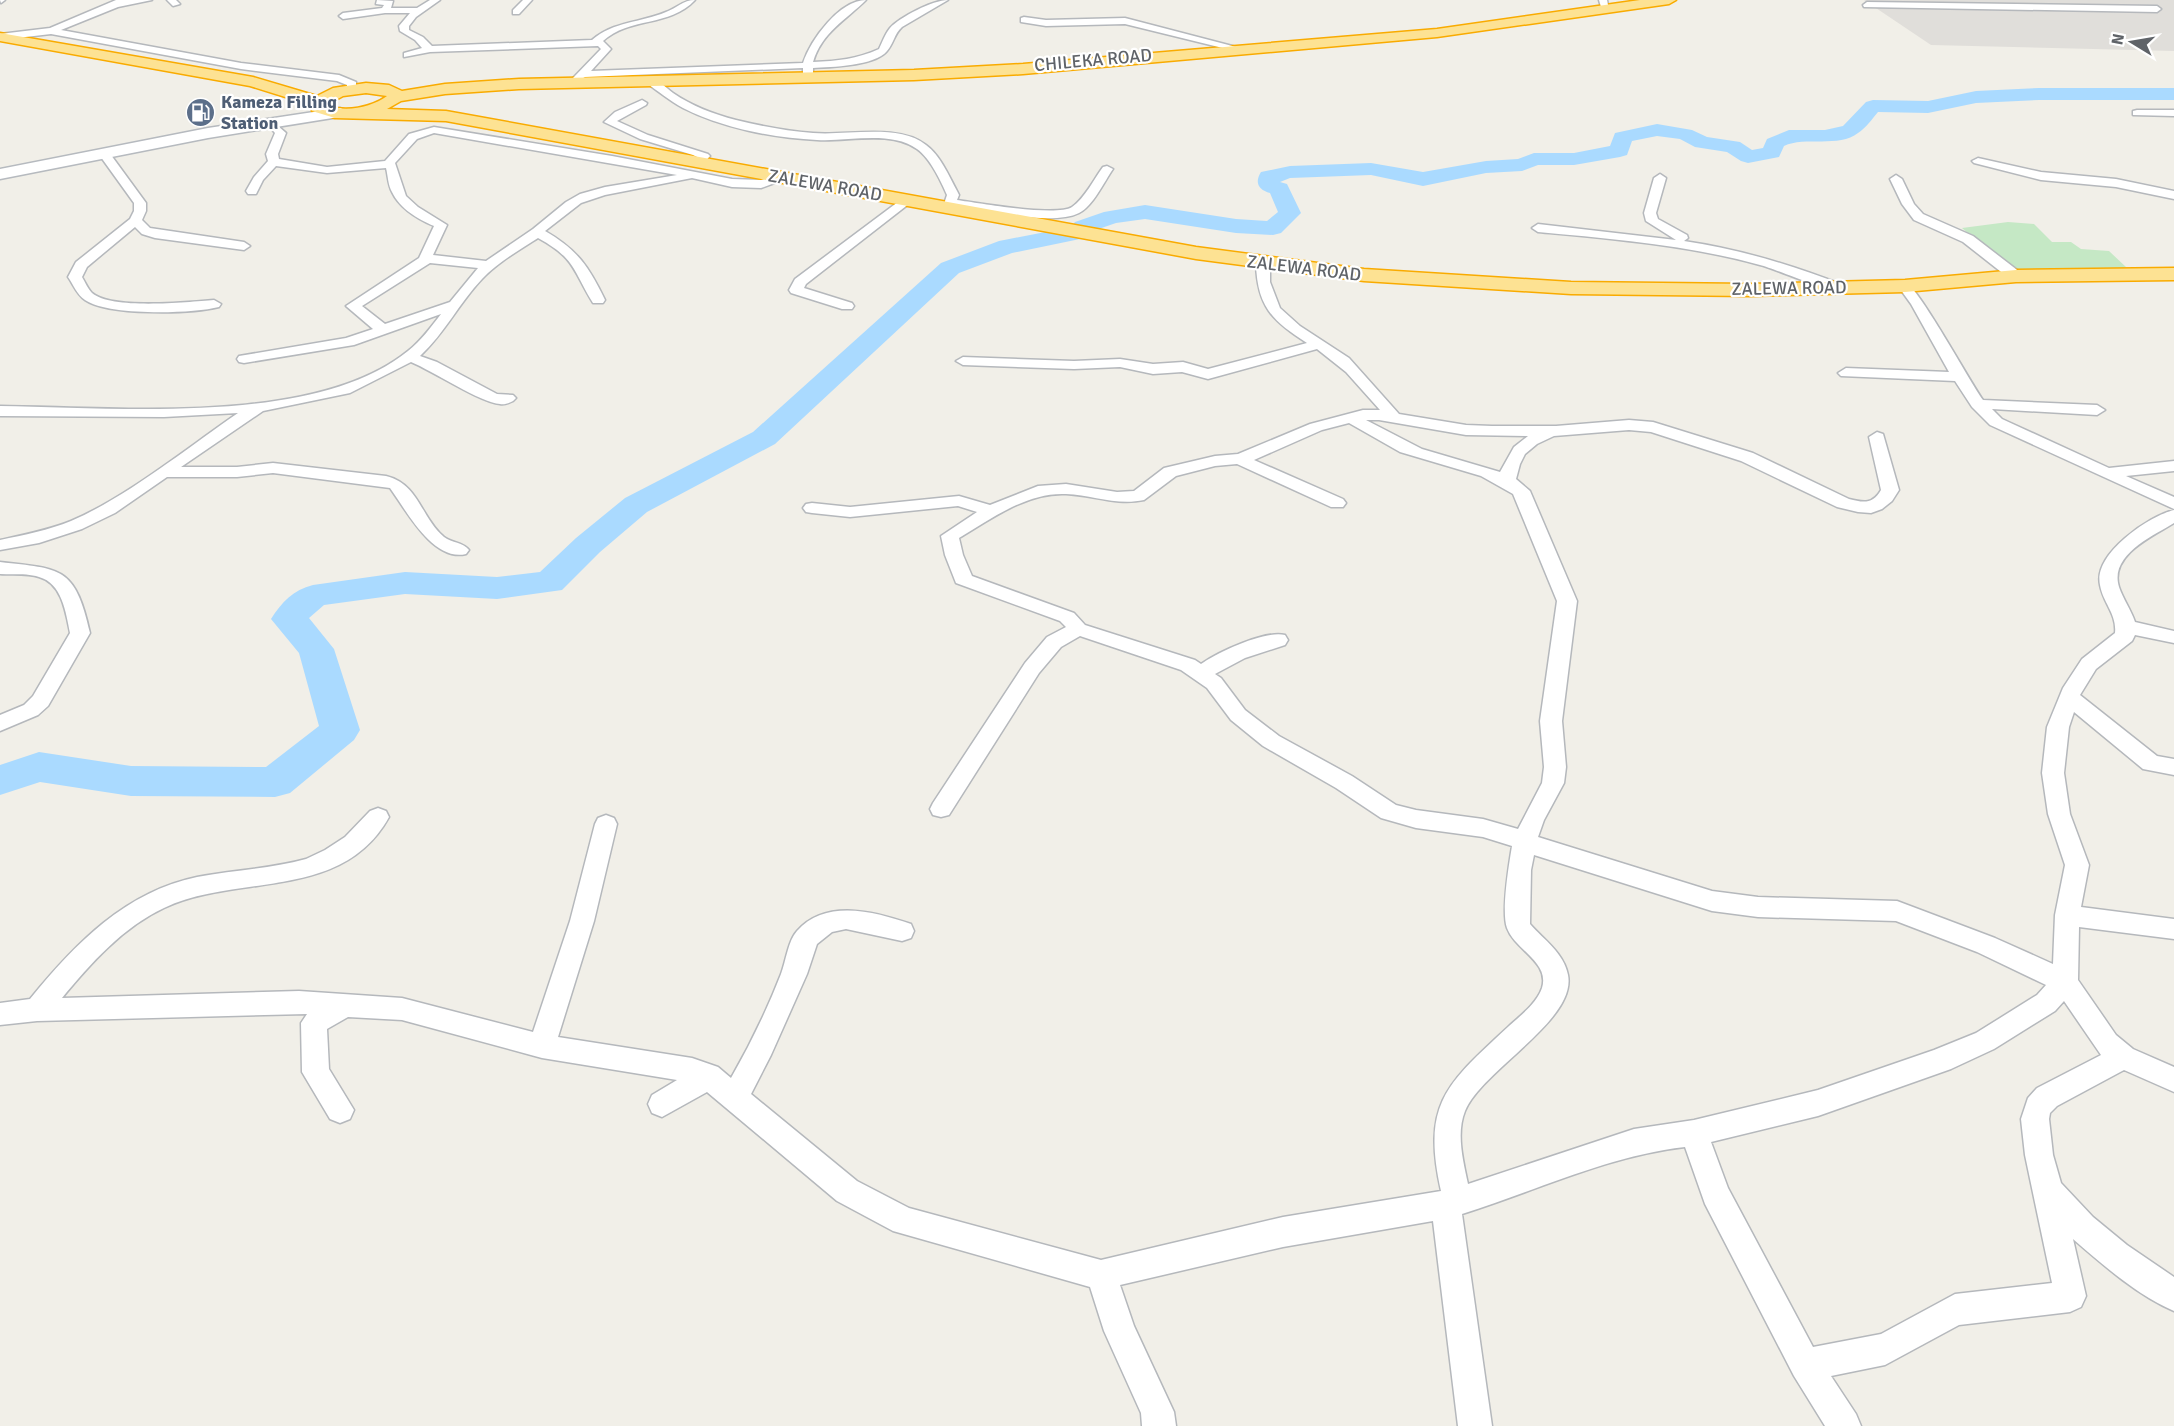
<svg xmlns="http://www.w3.org/2000/svg" width="2174" height="1426" viewBox="0 0 2174 1426" font-family="Signika,sans-serif">
<style>
.industrial{fill:#e0deda}
.green{fill:#c5e8c5}
.lines{fill:none;stroke-linecap:round;stroke-linejoin:round}
.river{fill:#aadaff;fill-rule:evenodd}
.street-casing{stroke:#b5b8bc;stroke-width:3}
.secondary-casing{stroke:#b6babf;stroke-width:3}
.highway-casing{stroke:#f9ab00;stroke-width:3}
.street{fill:#fff;fill-rule:evenodd}
.secondary{fill:#fff;fill-rule:evenodd}
.highway{fill:#fde293;fill-rule:evenodd}
.labels{text-anchor:middle;stroke-width:4.5;stroke-linejoin:round;paint-order:stroke}
.far-street-label{font-size:18px;fill:#5f6368;stroke:#fff}
.far-service-label{font-size:18px;font-weight:bold;fill:#4e5e75;stroke:#fff;text-anchor:start}
</style>
<rect width="100%" height="100%" fill="#f1efe8"/>
<path class="industrial" d="M1864,0h310v51l-243,-6z"/>
<path class="green" d="M2008,222l26,2 18,18h19l10,7 28,2 17,16 -8,3 -96,1 -13,-3 -47,-40z"/>
<g class="lines">
<path class="river" d="M2039,88h135v12h-135l-63,3 -48,10 -50,-1c-6,7 -12,16 -20,21 -19,15 -53,3 -74,13l-5,11 -31,6 -7,-2 -14,-9 -32,-5 -15,-8 -23,-3 -25,5 -5,14 -7,2 -46,8h-36l-16,6 -36,2 -63,13 -52,-11 -81,3 -10,4 7,2 14,29 -20,20 -8,2 -37,-2 -91,-14 -29,4 -32,11 -4,5 -68,14 -53,20 -184,171 -128,68 -47,40 -38,38 -65,9 -92,-5 -81,11 -15,13 25,31 26,81 -6,10 -64,53 -15,4 -144,-1 -91,-14 -40,13v-30l39,-13 92,14 135,1 53,-41 -20,-73 -28,-34c11,-17 22,-29 42,-34l92,-13 92,5 43,-5 36,-34 49,-40 128,-66 188,-169 58,-22 72,-14 4,-5 29,-10 41,-7 91,14 31,2 11,-9 -8,-19c-11,-3 -16,-10 -9,-21l29,-6 81,-3 52,9 63,-11 32,-2 16,-6h40l36,-7 5,-13 42,-9 35,6 15,7 33,5 12,8 11,-2 4,-9 22,-9h36l18,-4 23,-24 7,-2 55,1 48,-10z"/>
<defs>
<path id="street" d="M0,0h5l-4,3z
M116,0h36l-34,7 -57,23 180,33 98,12 17,7v6l-5,3 -4,-1v-5l-10,-4 -96,-12 -190,-35 -51,6v-6l50,-6z
M167,0h9l4,4 -7,2z
M377,0l16,1 -2,7h26l13,-8h10l-24,17 -7,9v4l14,7 9,9 160,-6c22,-19 48,-17 74,-28 11,-4 17,-12 29,-12 -25,27 -66,17 -92,41l8,8 -20,22 212,-8c8,-24 37,-63 63,-63 -20,20 -44,32 -53,62 24,-1 44,-3 66,-13 3,-6 6,-15 11,-21 10,-11 43,-28 58,-28l-46,27c-8,7 -8,16 -15,24 -12,15 -56,16 -74,17v6l-5,3 -5,-3v-6l-218,9 -7,4 -5,-3 28,-29 -3,-3 -168,6 -26,5v-4l18,-5 -7,-8 -15,-9 -1,-5 11,-13h-25l-42,6 -4,-3 4,-3 39,-5 2,-3 -8,-1z
M523,0h9l-13,14h-6v-4z
M1599,0h8l1,5 -7,2z
M1867,2l290,4 4,3 -4,3 -293,-5 -1,-2z
M1024,17l22,3 79,-2 115,30 -5,3 -110,-27 -79,2 -25,-4v-4z
M645,78c10,-2 20,9 28,15 19,13 40,21 63,27 25,6 51,11 77,13 33,3 86,-10 113,12 14,10 23,31 31,46l2,4 -2,5c22,3 99,17 115,7 13,-9 22,-28 31,-40l4,-1 6,3c-9,13 -20,37 -34,44 -25,13 -95,-2 -124,-6l-6,4 -6,-4 4,-12c-6,-14 -17,-37 -30,-46 -27,-19 -69,-7 -100,-9 -43,-2 -95,-12 -134,-32 -13,-7 -25,-17 -38,-26z
M642,100l5,3 -1,2 -29,16 31,14 60,19 2,2 -7,8h-8l-2,-2 4,-5 -4,-2 -53,-16 -36,-17 11,-10z
M2137,110h37v6l-41,-1v-4z
M271,120l15,13 -8,21 1,5 48,8 58,-6 24,-27 25,-7 178,29 120,23 29,1 21,-6 6,4 -27,10 -29,-1 -40,-9 -87,17 -24,8 -36,28c33,19 44,36 60,69l-2,3h-10c-21,-34 -17,-44 -55,-65 -20,13 -40,24 -56,41 -23,24 -37,54 -62,77l17,6 60,32 16,1 3,3 -3,3c-4,2 -9,4 -13,3 -19,-1 -67,-33 -89,-42l-61,31 -87,18 -82,56h56l36,-4 113,13c33,8 35,42 58,61 8,6 19,5 25,13l-3,4c-33,8 -60,-44 -76,-66l-117,-15 -36,4h-70l-52,36 -33,16 -43,14 -39,7v-10c24,-5 49,-10 71,-19 56,-24 116,-73 167,-108l-74,4 -164,-1v-10c114,1 315,21 408,-55 13,-10 23,-24 33,-37l-87,31 -110,18 -5,-1 -2,-3 2,-3 107,-18 27,-9 -27,-23 73,-48 15,-32c-16,-7 -34,-17 -42,-34 -4,-7 -4,-16 -6,-24l-59,5 -51,-7 -13,14 -7,14h-8l-2,-3 8,-14 14,-16 -2,-7 9,-21 -9,-10zM434,133l243,42 -72,12 -25,7 -14,8 -33,27 -47,32 -53,-6 14,-30 -29,-18 -12,-11 -11,-33 22,-24zM430,263l48,5 -28,34 -65,22 -23,-18z
M104,150l4,1 38,52v8l-4,9 8,8 94,14 6,4 -6,4 -89,-12 -13,-4 -7,-7 -48,40 -5,10c3,5 6,12 10,16 20,17 95,9 122,7l7,4 -2,3c-28,7 -111,9 -134,-7 -8,-5 -12,-16 -17,-23l8,-15 54,-43 4,-8v-8l-36,-50z
M1978,158l63,14 75,7 58,12v8l-58,-12 -75,-7 -67,-17 -2,-2z
M1660,174l6,4 -10,35 2,6 29,16 1,3 -4,3c55,8 108,24 159,44l2,3 -2,3c-11,3 -67,-22 -83,-26 -72,-20 -148,-26 -222,-33l-6,-4 6,-4 138,16 -30,-19 -2,-8 10,-35z
M1896,175l6,4 12,25 9,10 50,22 48,37 2,3 -2,3h-10l-6,-4 -42,-33 -49,-22 -12,-16 -12,-25z
M906,196l4,1v6l-104,81 -2,4 48,15 2,3 -2,3h-10l-51,-16 -2,-3 6,-11z
M1263,259l7,4v19l10,26 20,18 49,32 50,56 67,11 26,1h64l73,-6 24,2 100,31 96,46c15,4 24,5 32,-9l-12,-53 8,-5 6,2 16,56 -7,11 -10,8 -11,4 -13,-1 -21,-5 -96,-46 -90,-29 -22,-2 -75,6 -17,8 -12,10 -5,10 -4,15 14,12 47,110 -15,120 4,46 -2,16 -20,37 -6,17 174,54 46,6 139,4 98,37 58,26 2,-49 10,-50 -17,-51 -6,-41 5,-46 16,-39 19,-29 33,-26c2,-19 -12,-30 -15,-48 -7,-31 49,-69 74,-75v13c-21,13 -65,32 -55,64 4,12 12,23 16,35l39,9v12l-39,-8 -3,6 -36,28 -16,26 77,61 17,3v16l-31,-6 -69,-57 -5,15 -5,46 6,41 19,51 -8,42 93,12v20l-95,-12 -1,53 38,55 17,14 41,18v25l-50,-22 -67,36 -7,7 -1,6 4,36 8,28 32,34 34,28 47,32v34c-37,-16 -71,-46 -101,-72l13,57 -5,11 -11,5 -111,13 -74,40 -54,11 25,38 5,12h-36l-31,-50 -89,-172 -20,-57c-78,9 -149,44 -223,67l30,212h-34l-25,-205 -150,26 -163,38 14,41 40,86 2,14h-34l-1,-13 -37,-82 -14,-44 -197,-56 -56,-30 -130,-109 -45,25 -10,-4 -4,-9 4,-9 25,-15 -135,-22 -140,-38 -54,-3 -21,12 2,40 25,41 -4,9 -10,4 -10,-4 -28,-47 -1,-49 6,-9 -270,7 -37,4v-22l30,-4c45,-55 95,-107 167,-122 37,-7 73,-8 109,-18l19,-9 20,-13 25,-26 8,-3 8,3 3,6c-47,85 -152,56 -225,91 -41,19 -74,56 -102,90l237,-7 103,7 131,34 37,-111 25,-97 3,-6 8,-3 8,3 3,6 -23,97 -36,116 134,21 26,9 13,11c19,-33 36,-68 50,-104 5,-13 7,-33 16,-43 29,-33 79,-19 114,-7l3,7 -3,7 -9,3 -56,-12 -14,3 -15,12 -10,30 -36,81 -20,39 106,87 52,27 192,52 182,-43 158,-26c-20,-89 7,-108 68,-165 11,-10 28,-23 33,-38 8,-26 -27,-38 -35,-60 -6,-16 2,-64 5,-82l-29,-9 -67,-9 -35,-10 -45,-30 -73,-42 -32,-26 -24,-32 -26,-18 -101,-34 -19,11 -22,26 -90,142 -8,2 -8,-2 -3,-6 3,-6 92,-140 22,-26 19,-10 -6,-6 -104,-38 -11,-28 -4,-19 36,-24 -19,-6 -108,11 -38,-4 -6,-1 -3,-4 3,-4 6,-1 38,4 109,-11 31,9 48,-19 28,-2 51,8 17,-1 30,-23 51,-12 23,-2 72,-30 53,-14h17l-34,-38 -29,-23 -109,30 -26,-7 -29,2 -33,-7 -46,2 -111,-4 -7,-4 7,-4 111,4 46,-2 33,5 30,-2 25,7 99,-26c-35,-22 -50,-37 -51,-80zM1366,420h13l87,15 62,1 -14,11 -14,25 -78,-23zM1349,423l51,29 81,24 32,18 44,107 -17,120 4,46 -2,16 -24,46 -35,-10 -67,-9 -20,-5 -44,-29 -73,-40 -34,-26 -24,-32 -6,-4 30,-16 40,-13 3,-5 -3,-5c-20,-5 -67,17 -84,29l-6,-4 -110,-35 -11,-12 -102,-37 -9,-21 -4,-17c32,-19 68,-46 107,-44 26,1 51,12 78,6l32,-24 39,-10 22,-2 94,43h12l3,-4 -3,-4 -89,-39 68,-30zM1534,855l178,56 46,6 138,4 81,31 69,33 -9,10 -61,38 -42,17 -116,40 -124,30 -60,9 -166,55c-5,-23 -12,-51 -3,-73 17,-41 112,-91 103,-136 -4,-22 -24,-35 -38,-51l1,-54zM2064,1001l37,54 -64,33 -9,10 -7,21 4,36 27,128 -97,11 -74,40 -68,13 -85,-159 -17,-46 107,-26 133,-47 43,-20 61,-38z
M1905,282c12,3 65,100 78,118l114,5 8,5 -8,5 -105,-6 10,10 107,49 65,-7v10l-48,5 48,21v12l-184,-84 -18,-18 -17,-26 -114,-5 -3,-3 8,-5 103,4 -38,-68 -13,-18z
M0,562c61,7 75,4 90,71l-42,73 -10,9 -38,16v-16l24,-10 9,-9 37,-63c-4,-20 -8,-50 -31,-56 -12,-4 -27,-2 -39,-3z"/>
<path id="secondary" d="M340,108l5,2 3,3 -3,3 -137,22 -208,41v-10l208,-41z"/>
<path id="highway" d="M1640,0h36l-7,4 -232,33 -414,37 -109,6 -395,9 -74,5 -44,7 -14,8 59,2 750,136 168,22 207,13 179,2 155,-4 111,-10 158,-2v12l-158,2 -111,10 -155,4 -179,-2 -207,-13 -168,-22 -750,-138 -111,-3 -23,-7 -1,-6 -61,-19 -250,-45v-8l253,44 64,19 16,-8 33,-5 23,2 13,6 43,-7 74,-5 395,-9 109,-6 414,-35zM366,93l21,3c-15,11 -42,17 -60,9l16,-9z"/>
</defs>
<use href="#street" class="street-casing"/>
<use href="#secondary" class="secondary-casing"/>
<use href="#highway" class="highway-casing"/>
<use href="#street" class="street"/>
<use href="#secondary" class="secondary"/>
<use href="#highway" class="highway"/>
</g>
<defs>
<symbol id="fuel-disc" viewBox="-11 -11 22 22"><circle r="9.5" fill="#5c6f8a" stroke="#fff"/><path d="M-5.5-6h7V0h2V4h1.3V-2.5L3-4.5l.8-.8L6-3V5H2.5V1h-1V6h-7ZM-4.2-4.7v3.2H.2V-4.7Z" fill="#fff"/></symbol>
</defs>
<g fill-rule="evenodd">
<use href="#fuel-disc" x="184" y="96" width="33" height="33"/>
</g>
<g class="labels">
<g class="far-street-label">
<text transform="translate(1093 60) rotate(-5)" y="6">CHILEKA ROAD</text>
<text transform="translate(825 185) rotate(10)" y="6">ZALEWA ROAD</text>
<text transform="translate(1304 268) rotate(7)" y="6">ZALEWA ROAD</text>
<text transform="translate(1789 288) rotate(-1)" y="6">ZALEWA ROAD</text>
</g>
<g class="far-service-label">
<text x="221" y="108">Kameza Filling<tspan x="221" dy="21">Station</tspan></text>
</g>
</g>
<g transform="translate(2132 42) rotate(281)" stroke="#ffffff" stroke-width="4.5" paint-order="stroke">
<path d="M0-4.5L10 22L0 15L-10 22Z" fill="#5f6368"/>
<text y="-9" font-size="16" font-weight="bold" text-anchor="middle" fill="#5f6368">N</text>
</g>
</svg>
